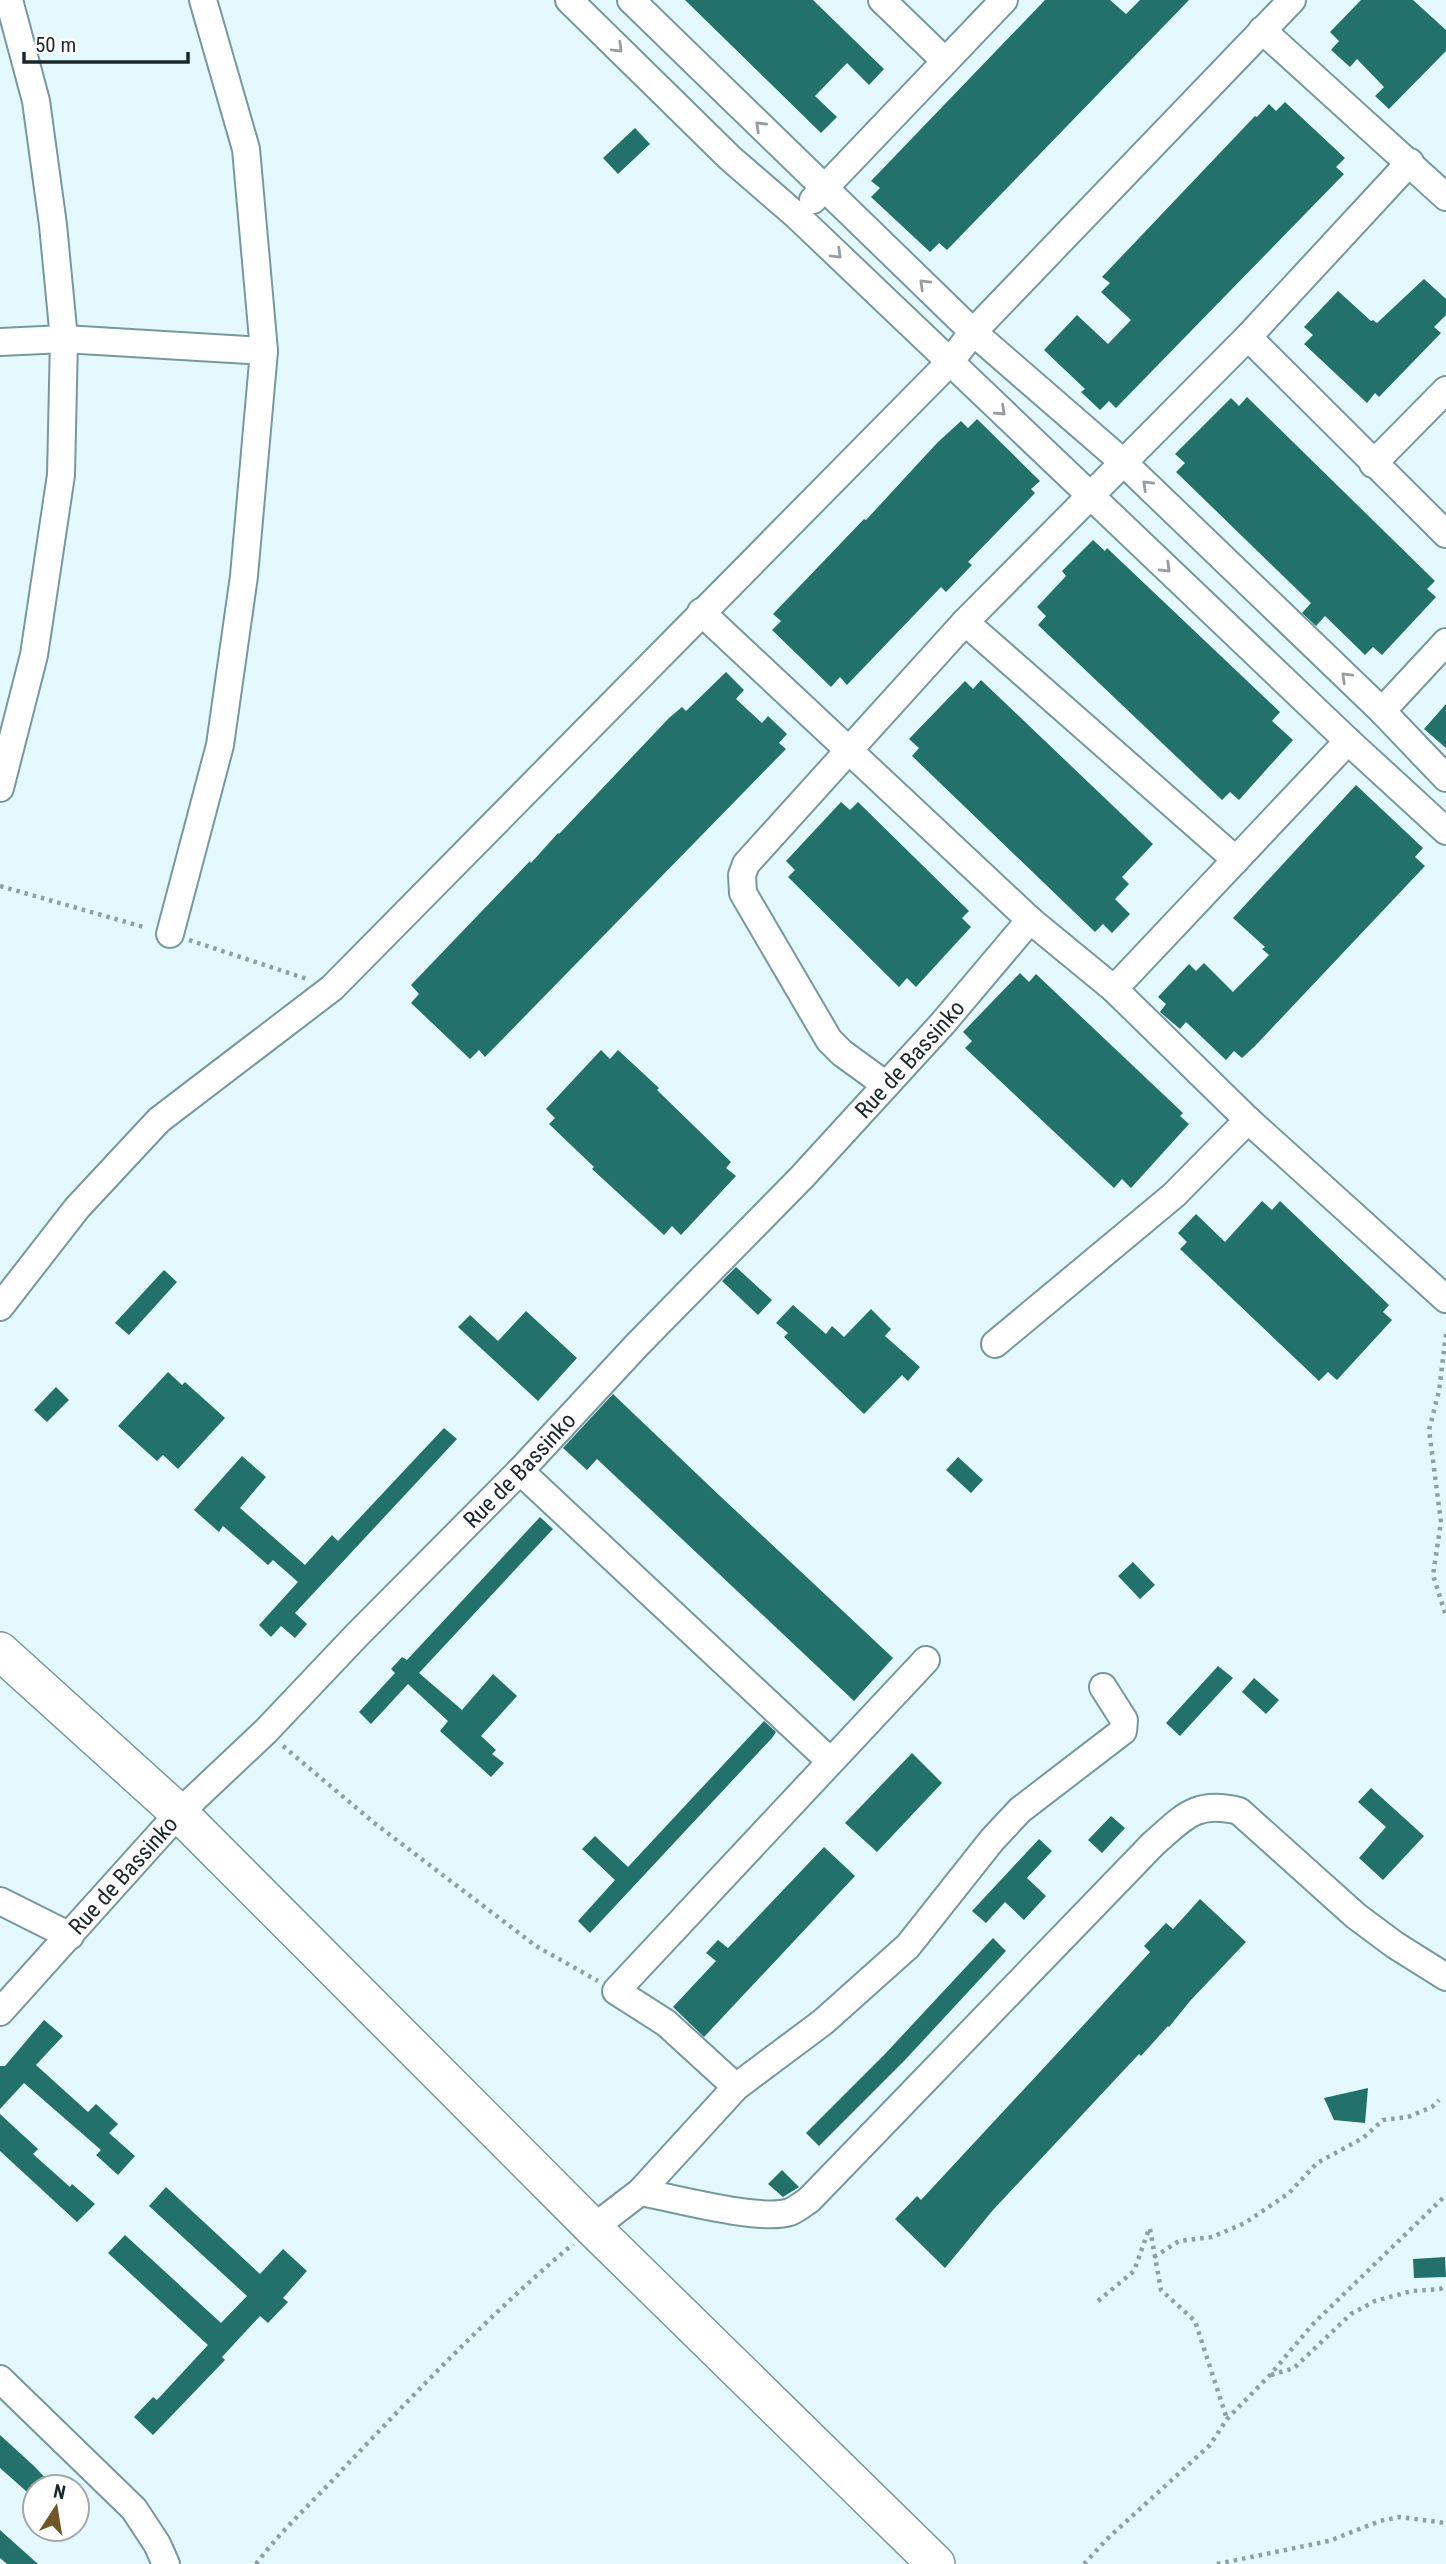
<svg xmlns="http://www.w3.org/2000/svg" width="1446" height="2564" viewBox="0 0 1446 2564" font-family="'Roboto Condensed',sans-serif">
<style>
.building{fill:#22716b}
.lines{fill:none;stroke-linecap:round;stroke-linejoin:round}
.street-casing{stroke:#76989f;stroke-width:30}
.secondary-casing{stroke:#76989f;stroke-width:40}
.path{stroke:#8ea0a4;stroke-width:4.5;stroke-dasharray:3.5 5;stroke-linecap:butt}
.street{stroke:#fff;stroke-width:26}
.secondary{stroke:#fff;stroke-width:37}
.oneway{stroke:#989ea0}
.labels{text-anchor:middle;stroke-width:7;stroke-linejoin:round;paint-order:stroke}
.street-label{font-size:23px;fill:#1a282b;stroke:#fff}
</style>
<rect width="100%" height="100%" fill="#e4f9fe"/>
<path class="building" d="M685,0h128l71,69 -15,16 -22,-22 -32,33 22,21 -16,16z
M1045,0h65l16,14 14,-14h49l-242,250 -8,-7 -9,9 -59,-55 9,-9 -9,-7z
M1361,0h52l33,30v21l-57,58 -14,-13 9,-9 -27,-28 -7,8 -19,-17 8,-9 -9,-9z
M1285,102l60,56 -9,9 8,7 -228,234 -7,-7 -9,9 -19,-18 4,-3 -41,-39 33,-35 31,29 23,-24 -30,-28 9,-9 -8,-6 153,-161 2,1 12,-13 7,7z
M635,128l15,16 -32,30 -15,-16z
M1424,279l22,20v16l-12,12 7,6 -62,64 -4,-4 -8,10 -63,-59 9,-9 -9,-8 34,-36 33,30 2,-1 4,3z
M1247,397l188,184 -8,8 9,8 -54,58 -9,-8 -8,8 -40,-39 -9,10 -14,-13 9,-10 -135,-131 9,-9 -10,-9 56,-56 8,8z
M977,419l63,62 -9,8 4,4 -67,69 4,3 -26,27 -5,-5 -94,98 -7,-8 -9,10 -59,-57 9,-9 -8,-7 91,-95 2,1 71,-77 24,-22 7,7z
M1093,540l12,11 2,-3 173,164 -8,9 21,19 -54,60 -9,-8 -8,8 -184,-175 8,-9 -9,-9 29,-31 -4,-5z
M726,672l18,18 -8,9 26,24 6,-7 19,18 -8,9 7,6 -301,308 -6,-7 -9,9 -59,-56 8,-9 -8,-9 119,-124 1,2 27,-30 1,1 110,-116 13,-11 4,4z
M981,680l172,164 -31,33 7,7 -14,15 15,15 -18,19 -9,-9 -8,8 -183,-176 7,-8 -10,-9 56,-58 8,8z
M1446,704v44l-22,-19z
M1356,785l67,63 -8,9 10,9 -170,180 -13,12 -8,-7 -8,9 -40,-38 -6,7 -20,-17 6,-8 -8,-7 31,-33 7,7 8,-8 29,29 36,-37 -7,-6 3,-2 -32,-29z
M841,802l9,8 8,-8 111,109 -7,7 9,9 -55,60 -9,-9 -8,9 -111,-110 7,-7 -9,-9z
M1020,973l9,9 7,-8 147,139 -3,3 9,8 -58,64 -9,-9 -8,9 -149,-140 7,-7 -9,-9z
M601,1050l9,9 8,-9 41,38 -2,2 74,72 -5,6 10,8 -55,59 -9,-9 -8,9 -72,-66 2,-2 -45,-43 6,-6 -9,-9z
M1262,1201l10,9 8,-9 109,104 -6,7 9,8 -55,60 -9,-8 -9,9 -139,-132 7,-7 -9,-9 18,-19 29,28z
M736,1267l36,33 -14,15 -36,-34z
M164,1270l13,12 -48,53 -14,-12z
M793,1305l33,29 6,-8 12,11 27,-28 20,20 -6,7 35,31 -12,14 -6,-6 -38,39 -80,-77 4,-4 -12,-10z
M526,1311l51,47 -39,43 -80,-74 12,-12 28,26z
M168,1372l14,13 3,-3 40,36 -47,51 -15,-14 -6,6 -39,-35z
M56,1387l13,13 -22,22 -13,-12z
M613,1394l107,102 173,162 -39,43 -257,-242 -10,11 -24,-22z
M444,1428l13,11 -162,174 12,11 -12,14 -14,-12 -10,11 -12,-12 39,-43 -25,-22 -5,5 -45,-39 -4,6 -25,-22 48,-54 24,21 -26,31 65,57 27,-30 6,6z
M958,1457l25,23 -12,13 -25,-23z
M540,1517l13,12 -134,144 43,37 31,-36 24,22 -36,40 15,14 -4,4 12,9 -13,14 -51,-46 8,-10 -40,-37 -37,40 -12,-12 36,-39 -4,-4 11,-12 5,3z
M1133,1562l22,23 -15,14 -22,-23z
M1218,1666l15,12 -53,58 -14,-13z
M1254,1678l25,22 -13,14 -24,-22z
M764,1721l12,11 -4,6 -182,195 -12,-12 37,-41 -33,-31 13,-13 33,31z
M912,1753l30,30 -65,69 -32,-29z
M1371,1788l53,48 -41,44 -24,-22 27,-31 -28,-25z
M1111,1816l14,12 -23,25 -14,-13z
M1039,1839l13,12 -25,27 19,18 -22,24 -19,-18 -19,21 -14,-12z
M824,1847l31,29 -151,161 -31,-30 43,-46 -10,-8 12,-13 10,8z
M1200,1899l46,43 -56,59 -21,26 -1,-1 -27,30 -2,-2 -146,156 -48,58 -50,-49 22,-23 4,4 169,-182 60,-66 -6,-6 22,-23 7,6z
M993,1938l13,13 -101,109 -86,86 -13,-13 79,-79z
M44,2020l19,16 -27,29 52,47 8,-8 22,20 -9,9 26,23 -17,19 -22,-20 5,-5 -77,-67 -24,26v-43h5z
M1368,2088l-3,35 -31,-3 -10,-22z
M0,2114l38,35 -5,5 37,33 2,-3 23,20 -18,18 -77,-71z
M782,2170l17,17 -16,10 -15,-13z
M166,2187l94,87 23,-25 24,22 -24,27 5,4 -20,21 -8,-7 -38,41 3,3 -72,75 -19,-18 19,-20 4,3 51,-55 -100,-92 17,-18 96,88 26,-27 -98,-90z
M1445,2257l1,20 -32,1 -1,-19z
M0,2435l34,31 20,21h-19v12l-35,-31z
M0,2530l38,34h-31l-7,-6z"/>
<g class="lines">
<defs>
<g id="street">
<path d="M569,0l161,158 67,58 551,525 98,90"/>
<path d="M631,0l342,332 151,131 258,248 64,67"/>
<path d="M882,0l63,61"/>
<path d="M1262,30l184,167"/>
<path d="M813,200l191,-200"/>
<path d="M1248,337l198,197"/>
<path d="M0,342l64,-3 200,12"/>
<path d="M1373,464l73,-74"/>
<path d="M701,612l329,308 84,69 134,131 198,179"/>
<path d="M965,622l271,238"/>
<path d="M1382,711l64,-69"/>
<path d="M0,788l34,-133 27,-180 3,-136 -11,-114 -17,-124 -27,-101"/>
<path d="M170,934l50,-189 24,-169 20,-225 -18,-202 -43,-149"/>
<path d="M1114,989l234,-248"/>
<path d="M886,1085l-44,-32 -13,-13 -86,-147 -1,-18 4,-11 219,-242 283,-285 162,-175"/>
<path d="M0,1307l77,-99 82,-88 173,-132 618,-626 23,-30 319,-332"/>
<path d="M995,1344l179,-149 74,-75"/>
<path d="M520,1471l310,290"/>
<path d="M0,1901l70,35"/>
<path id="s1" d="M0,2012l179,-199 87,-82 91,-96 163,-164 117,-126 165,-168 141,-154 87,-103"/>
<path d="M736,2087l-70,-64 -50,-32 310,-331"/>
<path d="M640,2192l96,-105 87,-65 85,-76 84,-106 28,-30 103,-79 1,-11 -21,-33"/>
<path d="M593,2228l47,-36c34,6 120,30 150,20 7,-3 13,-8 19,-12l345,-357c30,-26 42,-43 85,-32l117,105 39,29 51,32"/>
<path d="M0,2379l134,130 23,35 9,20"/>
</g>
<path id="secondary" d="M0,1651l179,162 414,415 343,336"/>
</defs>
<use href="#street" class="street-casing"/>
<use href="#secondary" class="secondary-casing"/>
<path class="path" d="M0,886l147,42
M189,940l118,39
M1446,1334l-7,57 -10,39 12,92 -8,53 13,41
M283,1746l90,76 163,124 62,35
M1150,2229l11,61 34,31 32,98
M1154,2257l25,-16 33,-4 33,-14 44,-30 28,-30 46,-25 20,-18 25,-3 24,-10 7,-7
M1098,2301l36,-30 15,-42
M1271,2375l23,-7 57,-54 24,-13 37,-10 28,-2 6,-3
M256,2564c26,-35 58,-63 87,-95 74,-78 148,-156 230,-225
M1084,2564l23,-25 103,-94 17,-26 43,-44 43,-51 133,-129
M1217,2564l112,-23 51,-20 20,-4 46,6"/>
<use href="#street" class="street"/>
<use href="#secondary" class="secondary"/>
</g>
<defs><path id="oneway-chevron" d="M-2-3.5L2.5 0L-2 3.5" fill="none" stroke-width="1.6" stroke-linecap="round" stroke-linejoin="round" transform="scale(1.75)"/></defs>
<g class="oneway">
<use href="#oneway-chevron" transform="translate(618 48) rotate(44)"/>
<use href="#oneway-chevron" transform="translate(760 126) rotate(-136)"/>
<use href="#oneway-chevron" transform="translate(837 254) rotate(44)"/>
<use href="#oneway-chevron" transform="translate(924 284) rotate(-136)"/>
<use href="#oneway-chevron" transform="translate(1001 411) rotate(43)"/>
<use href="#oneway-chevron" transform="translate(1147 485) rotate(-136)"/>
<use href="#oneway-chevron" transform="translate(1166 568) rotate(44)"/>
<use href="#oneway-chevron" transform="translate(1346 677) rotate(-136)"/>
</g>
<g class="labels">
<g class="street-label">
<text dy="8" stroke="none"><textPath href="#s1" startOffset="1318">Rue de Bassinko</textPath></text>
<text dy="8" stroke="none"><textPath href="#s1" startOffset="751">Rue de Bassinko</textPath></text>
<text dy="8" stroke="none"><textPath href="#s1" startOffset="184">Rue de Bassinko</textPath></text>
</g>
</g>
<g transform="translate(56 2508) rotate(12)"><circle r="33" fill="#ffffff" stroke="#a3a9aa" stroke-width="2"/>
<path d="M0-5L12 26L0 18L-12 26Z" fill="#6f5728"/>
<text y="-10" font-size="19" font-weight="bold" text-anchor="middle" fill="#1a282b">N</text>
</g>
<path d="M24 52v10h164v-10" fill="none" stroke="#1a282b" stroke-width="3.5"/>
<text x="35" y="52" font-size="21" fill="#1a282b" stroke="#ffffff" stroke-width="5" paint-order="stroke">50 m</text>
</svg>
